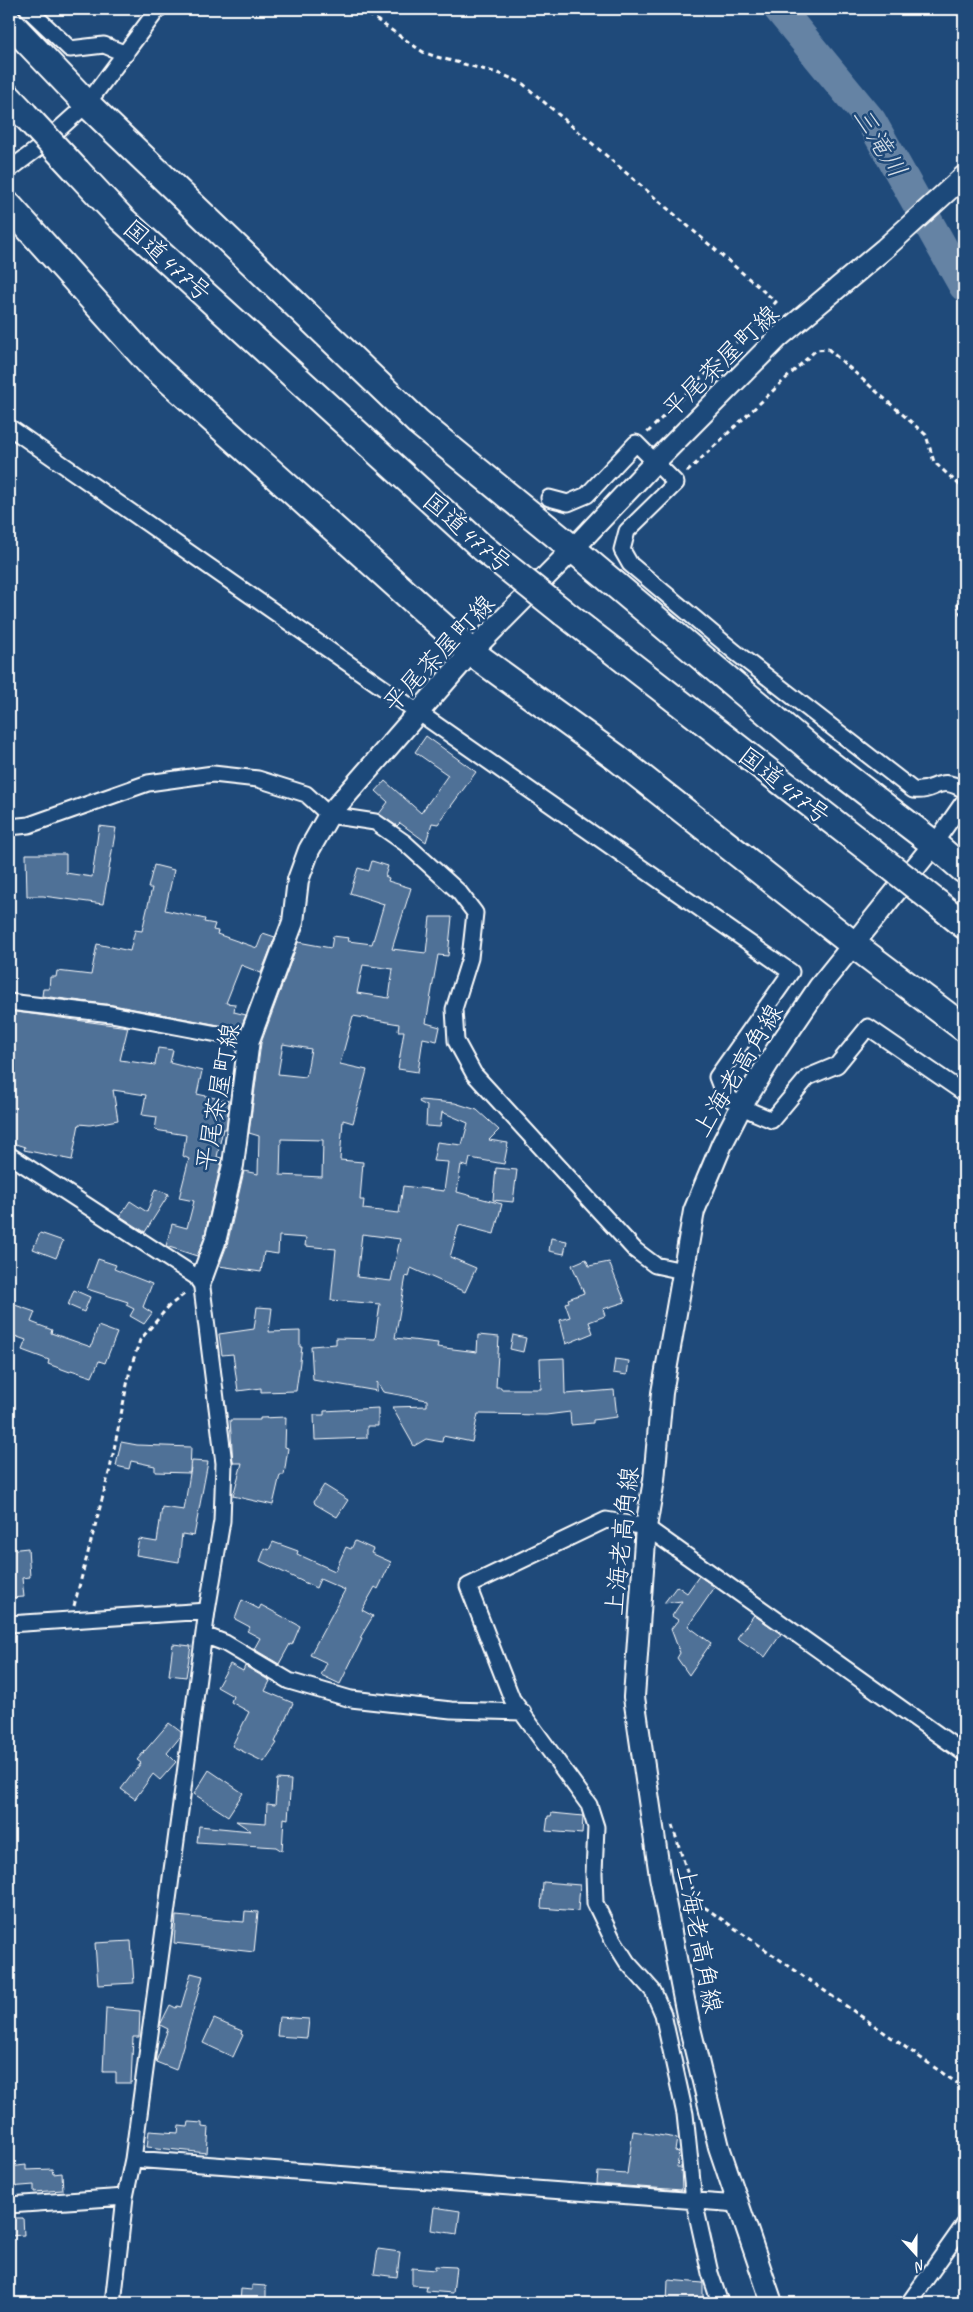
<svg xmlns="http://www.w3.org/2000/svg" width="973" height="2312" viewBox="0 0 973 2312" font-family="Caveat,'Klee One',sans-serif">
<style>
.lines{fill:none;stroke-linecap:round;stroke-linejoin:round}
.river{stroke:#6583a4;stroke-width:31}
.building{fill:#507197;stroke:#fff;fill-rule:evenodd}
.street-casing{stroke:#fff;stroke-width:19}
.secondary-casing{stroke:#fff;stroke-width:24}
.highway-casing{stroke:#fff;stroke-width:30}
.path{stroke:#fff;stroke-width:3;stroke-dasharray:5 4;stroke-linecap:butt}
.street{stroke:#1f4a7a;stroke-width:15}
.secondary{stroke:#1f4a7a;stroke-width:20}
.highway{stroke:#1f4a7a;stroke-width:26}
.highway-bridge-casing{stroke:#fff;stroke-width:30;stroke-linecap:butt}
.highway-bridge{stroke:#1f4a7a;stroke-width:26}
.labels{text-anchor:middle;stroke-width:5;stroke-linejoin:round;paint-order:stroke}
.street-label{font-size:25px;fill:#fff;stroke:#1f4a7a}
.water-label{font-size:26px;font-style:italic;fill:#d8e0e8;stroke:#1f4a7a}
</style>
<rect width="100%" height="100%" fill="#1f4a7a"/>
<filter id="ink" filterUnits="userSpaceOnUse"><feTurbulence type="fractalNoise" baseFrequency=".02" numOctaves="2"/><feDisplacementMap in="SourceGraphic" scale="10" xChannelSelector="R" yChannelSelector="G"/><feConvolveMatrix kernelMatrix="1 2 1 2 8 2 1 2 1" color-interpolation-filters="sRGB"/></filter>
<g filter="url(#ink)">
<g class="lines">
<path class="river" d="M779,9l92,112 93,165"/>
</g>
<path class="building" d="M426,736l50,36 -38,52 -6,-1 -6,19 -26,-19 -3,3 -18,-12 9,-12 -12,-11 9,-10 36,32 27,-38 -33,-23z
M99,826l17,2 -13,76 -60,-8h-16l-1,-42h40v19l26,4z
M372,861l16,5 -3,10 4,2 -1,3 23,7 -19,61 34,4 4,-36h22l-4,39 -10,-1 -12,68 14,4 -3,14 -14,-3 -5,34 -20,-3 6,-38h-6l1,-7 -46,-8 -13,48 27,6 -14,53 -10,-3 -3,40 23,2 -3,38h4l-1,9 36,4 4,-27 41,5 4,-29 -15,-1 4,-19 25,3 6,-22 -26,-11 -2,15 -14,-1 1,-20 -8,-4 1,-2 35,3 22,7 22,20 -10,10 19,3 -4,21 -34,-6 -2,9 -7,-2 -4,27 45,12 -8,30 -35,-9 -9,32 26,11 -11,24 -54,-24 -2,9 -3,-1 -11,62 43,5 -1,4 40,5 1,-17 21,2 -3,50h5v2h40l-1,-30 24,-1 1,36 49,-4 3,27 -24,3v3l-22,2 -1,-13 -24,3 -68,-1 -6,28 -29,-6 -1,6 -16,-3 -12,7 -22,-39 35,-1v-6l-44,-8 -6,-10v9l-64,-11 -2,-34 25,-2v-6l39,1 5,-35 -49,-4 5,-51 -31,-3 1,-8 -27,-2 -1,18 -14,-2 -3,20 -42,-6 8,-21 17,-74 14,3 1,-38 -10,-3 12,-90 37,-101 33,6 2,-12 16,2 -1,3 24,3 12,-40 -34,-11 8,-25 11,3zM363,965l30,4 -4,29 -32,-5zM283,1044l28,5 -5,28 -28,-3zM281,1139l42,1 -1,37 -42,-2zM362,1234l38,5 -9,42 -34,-4z
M154,865l20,5 -9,40 40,9 -1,3 11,2 -2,6 5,1 -1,3 40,14 6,-15 12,4 -14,36 -20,-8 -15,38 9,1 -1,8 12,3 -6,14 -127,-24 -71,-9 1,-7h6l1,-12h6l1,-6 34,4 6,-31 33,7 5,-21 7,1 10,-43h-4z
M9,1011l119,16 -8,33 35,5 3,-17 15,2 -3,13 32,8 -5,23 32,7 -3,28h-3l-6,28 5,1 -1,5 -17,76 -7,17 -31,-10 6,-22 15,4 7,-27 -15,-3 10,-39 -6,-3 3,-21 -31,-5 2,-13 -15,-2 4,-20 -33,-5 5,30 -28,5 -11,-1 -7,36 -48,-10 1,-3 -16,-5z
M496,1168l21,2 -4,32 -20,-2z
M155,1189l14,5 -24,38 -25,-16 10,-15 17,11z
M40,1233l23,8 -7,17 -23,-9z
M551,1238l16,3 -3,13 -15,-3z
M98,1259l18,6 -2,4 38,15 -9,23 9,6 -8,11 -14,-8 4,-7 -8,-4 2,-3 -41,-13z
M586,1259l3,7 20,-4 16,40 -22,7 2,7 -16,6 4,11 -27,11 -6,-24 10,-3 -5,-14 4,-1 -1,-3 16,-6 -12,-28z
M74,1290l16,7 -6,15 -16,-7z
M15,1305l20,7 -4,10 21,8 -1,3 40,14 7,-21 19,7 -12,30 -6,-2 -7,16 -21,-7 -1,2 -22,-8 1,-4 -27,-10 4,-10 -17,-6v-13z
M257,1307l15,1 -3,24 31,-1v16h2l-6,44 -35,1v-4l-23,3 -5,-37 -11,1 -3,-21 35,-5z
M513,1335l13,3 -3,14 -13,-3z
M615,1359l14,2 -2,14 -14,-2z
M378,1408v18h-11v12l-52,2 -1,-25h10v-4z
M286,1417l-1,30 3,1 -4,27h-4l-7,30 -40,-9 9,-33h-9l-3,-43h30v-2z
M121,1442l16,3 54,2 -1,26 -35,-1v-6l-24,-5 -2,8 -13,-3z
M192,1461l16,1 -14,74 -12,-2 -3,28 -43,-7 3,-16 18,3 5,-35 22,3z
M324,1485l24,15 -11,17 -22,-13 -1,-3z
M355,1541l18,8 -2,4 20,9 -13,27 -3,-2 -13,23 11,6 -13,22 2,1 -22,45 -19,-9 6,-12 -17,-8 35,-65 -25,-11 -4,9 -56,-27 5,-13 4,2 4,-8 25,9 -1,3 38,17 11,-24 5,2z
M28,1548l2,29 -8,1 2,19 -15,1v-48z
M699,1576l16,11 -27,39 23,17 -22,32 -12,-17 3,-5 -9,-24 7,-9 -6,-4 10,-15 -18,2 13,-17 10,7z
M242,1600l17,9 2,-4 39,21 -8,19 -2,-1 -11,20 -25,-15 6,-11 -13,-7 3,-4 -15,-8z
M754,1615l27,19 -16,23 -28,-19z
M173,1644l18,2 -5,31 -17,-2z
M230,1664l13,7 2,-5 25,15 -5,10 28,12 -18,39 2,1 -13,19 -32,-16 17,-34 -18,-10 2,-6 -16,-9z
M169,1723l12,9v4l-14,17 9,9 -16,18 -7,-6 -18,25 -14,-10 20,-26 -4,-3z
M209,1770l34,23 -15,23 -34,-22z
M277,1779l14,1 -3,39 -4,-1 -2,33 -6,-4 -79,-5 2,-16 52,5 -15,-10 30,2 1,-19 8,1z
M552,1813l31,3 -1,18 -36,-3 2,-15h3z
M543,1882l37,3 -2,26 -37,-3z
M245,1911l13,1 -4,40 -80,-9 2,-27 68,6z
M131,1941l3,42 -36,2 -3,-42z
M191,1973l12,3 -27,94 -20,-8 12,-33 -8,-4 10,-20 6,3 1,-2 4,1z
M106,2008l34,3 -1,26h-6l-2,46h-15v-11h-13z
M279,2017l30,2 -2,19 -30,-2z
M214,2019l28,12 -1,3 2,1 -10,22 -30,-14z
M189,2122l13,1v4l7,1 -2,25 -60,-6 2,-16 29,2 1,-7 9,1z
M633,2131l44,7 -2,13 4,1 -2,15h4l1,23 -85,-6 1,-12 29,2z
M26,2165v5l26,-1 1,5 9,-1 1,17 -29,2v-7l-25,2v-20z
M434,2207l26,4 -3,23 -26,-4z
M9,2218h14l1,17 -15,1z
M378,2249l22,3 -3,25 -23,-3z
M435,2266l21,1 -3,26 -27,-2 1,-5 -15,-1v-17l23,2z
M668,2280l35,3v20h-36z
M252,2285l14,1v17h-26l1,-14 11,1z"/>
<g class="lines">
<defs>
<path id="street" d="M28,9l42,40 34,-4 22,9
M9,170l28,-21 50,-45 71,-95
M9,427l782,545 -74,105c8,27 32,33 55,43l36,-43 29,-12 31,-38 96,66
M549,498l19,5 19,-8 49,-52 40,40 -49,48 -5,19 8,14 105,88 178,138c24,3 24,-16 51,0
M9,827l20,-2 119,-42 65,-9 45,5 48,15 23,21 46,7 30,21 54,49 16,21 -5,45 -16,51 2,32 18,33 161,176 20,15 28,6
M934,844l30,-43
M9,1002l102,12 138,26
M9,1155l192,125 23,183 -2,58 -15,90 -74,548 -8,38 -12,106
M9,1624l198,-13
M204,1635l21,8 64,38 62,18 100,11 72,2
M133,2159l605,45
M9,2205l116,-8
M720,2303l-10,-30 -16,-72 -9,-87 -22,-100 -10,-23 -26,-29 -15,-24 -17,-35 -1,-30 2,-46 -7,-22 -77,-106 -44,-113 138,-66 40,7 318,226
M909,2303l55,-78"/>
<path id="secondary" d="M201,1280l14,-38 18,-77 16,-125 44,-118 5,-42 11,-30 20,-35 142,-163 102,-103 83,-88 123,-124 105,-88 80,-73
M772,2303l-53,-156 -31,-127 -28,-144 -26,-179 12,-170 8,-47 8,-87 32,-182 28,-67 19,-37 36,-58 42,-62 115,-143"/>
<path id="highway" d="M9,22l78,82 331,318 155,127 246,207 115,88 30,26
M9,98l16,17
M77,171l45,48 361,329
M9,206l139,155 323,291 146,106 237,187 110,83
M564,613l303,235
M937,903l27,22"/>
</defs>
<use href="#street" class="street-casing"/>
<use href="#secondary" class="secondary-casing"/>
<use href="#highway" class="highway-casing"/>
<path class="path" d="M361,9l62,43 14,5 64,17 21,9 254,219 -129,131
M687,472l129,-122 12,-1 98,86 8,27 30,27
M964,586c-9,12 -8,20 0,33
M74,1606l36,-137 20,-99 10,-30 29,-34 18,-14
M672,1825l25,77 267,186"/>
<use href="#street" class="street"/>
<use href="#secondary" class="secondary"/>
<use href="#highway" class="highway"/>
<defs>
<path id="highway-bridge" d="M25,115l52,56
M483,548l81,65
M867,848l70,55"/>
</defs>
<use href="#highway-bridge" class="highway-bridge-casing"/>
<use href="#highway-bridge" class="highway-bridge"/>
</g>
</g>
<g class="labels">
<g class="street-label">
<text transform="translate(168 260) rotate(42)" y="9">国道477号</text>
<text transform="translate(720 361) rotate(-44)" y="9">平尾茶屋町線</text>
<text transform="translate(468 532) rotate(41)" y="9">国道477号</text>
<text transform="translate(438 653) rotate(-47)" y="9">平尾茶屋町線</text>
<text transform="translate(785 785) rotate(38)" y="9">国道477号</text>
<text transform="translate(737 1070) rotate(-59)" y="9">上海老高角線</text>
<text transform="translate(217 1097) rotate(-80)" y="9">平尾茶屋町線</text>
<text transform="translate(621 1541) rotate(-84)" y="9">上海老高角線</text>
<text transform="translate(700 1939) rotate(79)" y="9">上海老高角線</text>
</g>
<g class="water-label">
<text transform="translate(880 142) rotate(58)" y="9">三滝川</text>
</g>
</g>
<rect width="973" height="2312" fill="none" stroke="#1f4a7a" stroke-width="30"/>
<rect x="15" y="15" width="943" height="2282" fill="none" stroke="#fff" stroke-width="2" filter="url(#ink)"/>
<g transform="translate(916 2254) rotate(159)" stroke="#1f4a7a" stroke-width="4" paint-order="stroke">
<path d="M0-4L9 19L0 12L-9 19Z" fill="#ffffff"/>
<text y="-8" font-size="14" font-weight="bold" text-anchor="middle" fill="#ffffff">N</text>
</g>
</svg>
